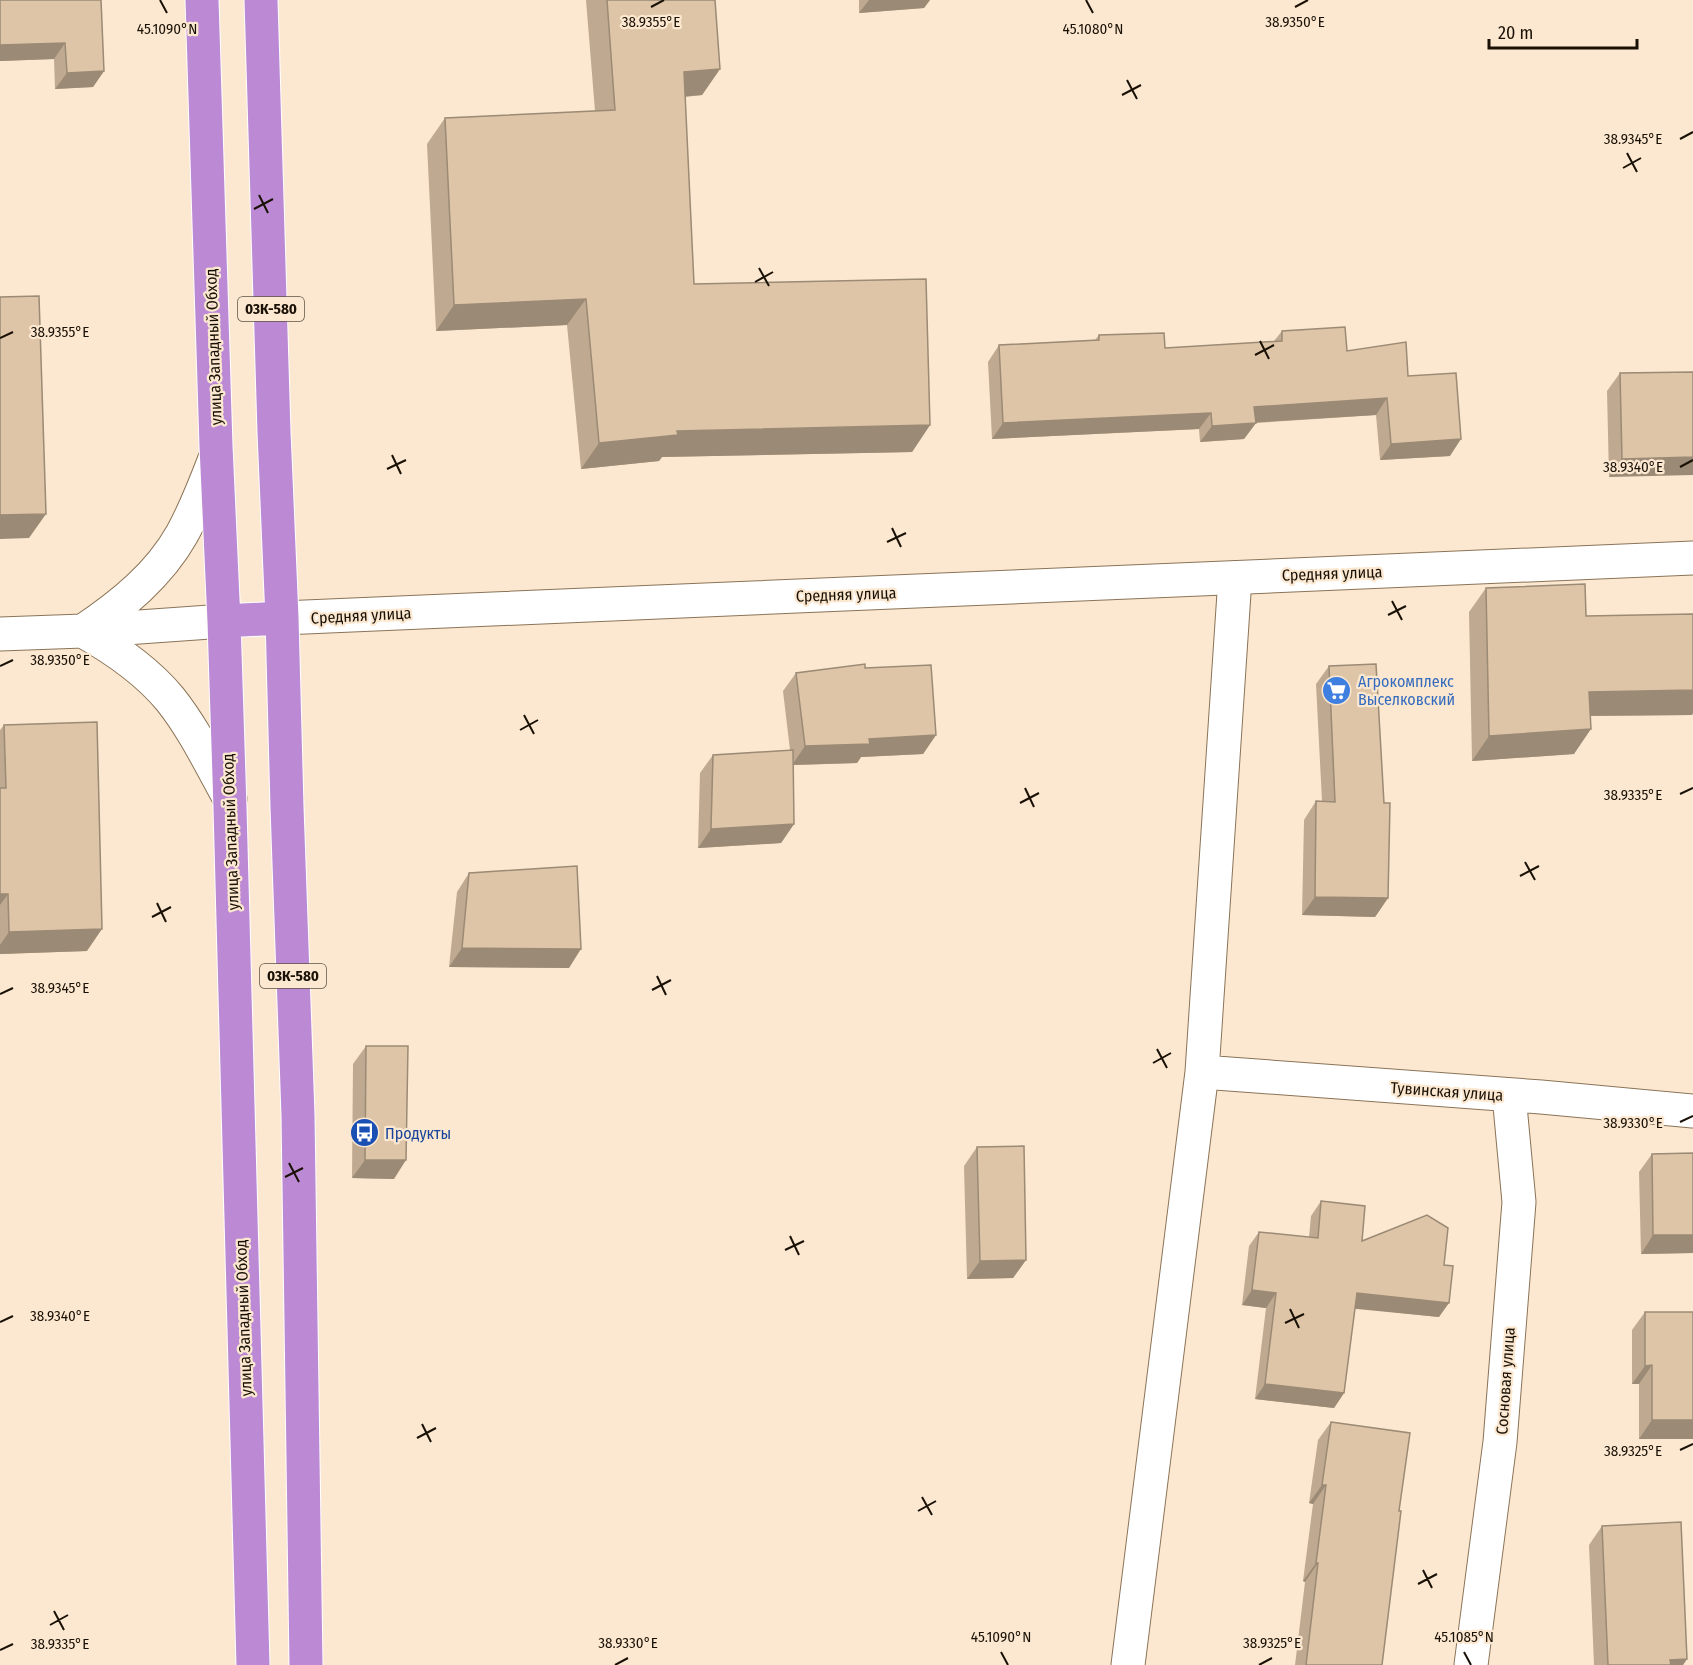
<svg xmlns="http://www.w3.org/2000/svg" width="1693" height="1665" viewBox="0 0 1693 1665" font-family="'Fira Sans Condensed',sans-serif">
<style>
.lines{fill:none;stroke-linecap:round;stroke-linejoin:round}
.minor-casing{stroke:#8a7458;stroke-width:35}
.tertiary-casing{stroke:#8a7458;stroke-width:35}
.trunk-casing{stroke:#fff;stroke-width:35}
.minor{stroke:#fff;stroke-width:33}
.tertiary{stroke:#fff;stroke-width:33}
.trunk{stroke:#bc8ad4;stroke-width:33}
.wall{fill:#bfa990}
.shaded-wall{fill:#9b8a75}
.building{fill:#dec5a7;stroke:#9b8a75;stroke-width:1.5}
.ticks{fill:none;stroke:#191106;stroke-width:2}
.labels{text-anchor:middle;stroke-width:4.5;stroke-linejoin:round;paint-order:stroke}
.shield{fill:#fce8d0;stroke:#5d5243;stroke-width:1.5}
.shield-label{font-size:15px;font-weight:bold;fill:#191106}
.street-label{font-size:16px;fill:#191106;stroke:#fce8d0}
.shop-label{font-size:16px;fill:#366cbe;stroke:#fce8d0;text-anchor:start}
.transit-label{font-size:16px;fill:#164399;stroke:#fce8d0;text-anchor:start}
.ticks-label{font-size:15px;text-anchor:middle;fill:#191106;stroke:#fce8d0;stroke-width:4.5;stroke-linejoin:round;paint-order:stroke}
</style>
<rect width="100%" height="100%" fill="#fce8d0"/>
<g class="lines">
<defs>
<path id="minor" d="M1202,1072l339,25 152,14
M1128,1665l74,-593 33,-494
M1471,1665l29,-223 19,-240 -10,-107"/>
<path id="tertiary" d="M282,618l1411,-60
M83,631c32,18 63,39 87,68 24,30 41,66 60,100
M83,631c39,-26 76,-56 99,-97 14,-25 24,-52 34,-78
M0,634l83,-3 141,-10"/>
<path id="trunk" d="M202,0l14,446 8,175 6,187 23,857
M261,0l13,432 8,186 5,189 11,308 8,550
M224,621l58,-3"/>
</defs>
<use href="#minor" class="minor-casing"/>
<use href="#tertiary" class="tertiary-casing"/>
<use href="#trunk" class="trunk-casing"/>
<use href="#minor" class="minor"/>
<use href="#tertiary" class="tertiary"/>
<use href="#trunk" class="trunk"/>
</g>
<path class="wall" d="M0,0h101l3,71 -11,16 -38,2 -1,-30 -54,2z
M586,0h129l5,69 -18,26 -17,2 9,187 236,141 -18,27 -250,5 -3,4 -78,8 -14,-144 -131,6 -9,-187 18,-26 150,-7z
M859,0h71l-6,8 -65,5z
M1282,331l65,20 61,25 42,80 -70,4 -4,-45 -120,8 -12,16 -44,3 -1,-13 -207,10 -4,-77 11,-17 96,-5 4,-5 66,13 109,-7z
M1693,372l-84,105 -2,-86 13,-18z
M1486,588l100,28 107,-2v99l-1,2 -102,1 -16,38 -102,7 -3,-149z
M1329,666l59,232 -13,19 -73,-2 2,-95 12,-19h6l-6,-117z
M865,668l71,67 -13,19 -62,3 -4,6 -64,2 1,59 -13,19 -83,5 2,-75 13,-18 77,-5 -7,-59 13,-18z
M4,725l83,226 -87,3v-224z
M469,873l100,95 -120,-1 8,-75z
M366,1046l28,133 -42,-1 1,-114z
M977,1147l49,113 -13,18 -46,1 -3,-113z
M1693,1153v100l-52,1 -2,-82 13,-18z
M1321,1201l118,116 -84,-9 -11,85 -10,15 -79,-9 11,-91 -24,-3 7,-59 10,-14 50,5 2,-21z
M1645,1312h48v127h-54v-55h-7v-54z
M1331,1422l68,89 -17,154h-87l10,-83 -2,-1 10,-77 -4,-1 9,-63z
M1602,1526l85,133 -4,6h-89l-5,-120z"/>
<path class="shaded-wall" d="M869,0h61l-6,8 -65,5z
M65,43l-11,16 -54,2v-16z
M720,69l-18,26 -36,3 18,-26z
M104,71l-11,16 -38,2 12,-16z
M586,299l-19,26 -131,6 18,-26z
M1387,398l-11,17 -129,8h9l-12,16 -44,3 12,-16 42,-19z
M1211,413l-12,16 -207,10 11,-16z
M930,425l-18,27 -250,5 -3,4 -78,8 18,-26 78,-12z
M1461,439l-11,17 -70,4 11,-16z
M1693,457v18l-84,2 13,-18z
M46,514l-17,24 -29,1v-24z
M1693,690v23l-1,2 -120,1 17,-24z
M1591,729l-17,25 -102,7 17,-25z
M936,735l-13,19 -62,3 -4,6 -65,2 13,-19 64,-7z
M794,824l-13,19 -83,5 13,-19z
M0,894h8l-8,11z
M1315,897l73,1 -13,19 -73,-2z
M102,929l-15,22 -87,3v-9l9,-13z
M462,948l119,1 -12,19 -120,-1z
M365,1160h41l-12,19 -42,-1z
M1653,1235h40v18l-52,1z
M1026,1260l-13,18 -46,1 13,-18z
M1252,1290l24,3 -10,15 -24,-3z
M1357,1293l92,10 -10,14 -92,-9z
M1652,1365l-13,19h-7l13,-18z
M1265,1384l79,9 -10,15 -79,-9z
M1652,1420h41v19h-54z
M1322,1485h4l-13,19 -4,-1z
M1316,1563h2l-13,19 -2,-1z
M1687,1659l-4,6h-16l3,-5z"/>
<path class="building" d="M0,0h101l3,71 -37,2 -2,-30 -65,2z
M607,0h108l5,69 -36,3 10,212 232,-5 4,146 -253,6 1,4 -79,8 -13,-144 -132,6 -9,-187 170,-8z
M39,296l7,218 -46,1v-218z
M1345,327l2,24 59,-9 2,34 48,-3 5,66 -70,5 -4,-46 -133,9 2,16 -44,3 -1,-13 -208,10 -4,-78 100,-5v-5l65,-2 1,15 117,-7v-10z
M1693,372v85l-71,2 -2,-86z
M1585,584l1,32 107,-2v76l-104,2 2,37 -102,7 -3,-148z
M865,664v4l66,-3 5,70 -67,4 1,5 -65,2 -9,-73z
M1376,664l8,139h6l-2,95 -73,-1 1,-96 19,1 -6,-136z
M97,722l5,207 -93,3 -1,-38h-8v-106h6l-2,-63z
M793,750l1,74 -83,5 2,-74z
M577,866l4,83 -119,-1 7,-75z
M366,1046h42l-2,114h-41z
M1024,1146l2,114 -46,1 -3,-114z
M1693,1153v82h-40l-1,-81z
M1321,1201l44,5 -3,35 65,-26 21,13 -4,37 9,1 -4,37 -92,-10 -13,100 -79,-9 11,-91 -24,-3 7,-58 59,6z
M1645,1312h48v108h-41v-55l-7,1z
M1331,1422l79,11 -11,78h2l-19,154h-76l12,-102h-2l10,-78h-4z
M1681,1522l6,137 -17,1 1,5h-63l-6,-139z"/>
<path class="ticks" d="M160,0l7,13M1086,0l7,13M651,7l13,-7M1295,7l13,-7M1127,80l10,19M1122,95l19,-10M1680,139l13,-7M1627,153l10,19M1623,168l18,-10M259,195l9,18M254,209l19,-10M759,268l10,18M755,282l18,-10M0,338l13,-6M1260,341l9,18M1255,355l19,-10M392,455l9,19M1680,467l13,-7M387,469l19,-9M892,528l9,19M887,542l19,-9M1392,601l10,19M1388,615l18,-9M0,666l13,-6M524,715l10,19M520,730l18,-10M1025,788l9,19M1680,794l13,-6M1020,803l19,-10M1525,862l10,18M1520,876l19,-10M157,903l9,19M152,917l19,-10M657,976l9,19M652,990l19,-10M0,994l13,-6M1157,1049l10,19M1153,1063l18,-10M1680,1122l13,-6M289,1163l10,19M285,1177l18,-9M790,1236l9,19M785,1250l19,-9M1290,1309l9,19M0,1322l13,-6M1285,1323l19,-9M422,1424l9,18M417,1438l19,-10M1680,1450l13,-6M922,1497l10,18M918,1511l18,-10M1423,1570l9,18M1418,1584l19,-10M54,1611l10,19M50,1625l18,-10M0,1650l13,-6M1001,1652l7,13M1464,1652l7,13M615,1665l13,-7M1259,1665l13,-7"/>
<defs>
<symbol id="supermarket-disc" viewBox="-11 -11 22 22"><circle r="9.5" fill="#3f7fe0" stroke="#fce8d0"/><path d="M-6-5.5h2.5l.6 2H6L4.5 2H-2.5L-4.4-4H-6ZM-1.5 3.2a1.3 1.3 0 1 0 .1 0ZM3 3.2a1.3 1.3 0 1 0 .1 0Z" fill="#fff"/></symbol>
<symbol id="bus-disc" viewBox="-11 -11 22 22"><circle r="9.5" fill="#1a4fb4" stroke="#fce8d0"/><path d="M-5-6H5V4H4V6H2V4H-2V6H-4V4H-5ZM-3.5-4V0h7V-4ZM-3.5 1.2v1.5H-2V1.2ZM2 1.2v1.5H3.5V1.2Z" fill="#fff"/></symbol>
</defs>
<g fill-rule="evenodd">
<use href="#supermarket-disc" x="1320" y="674" width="33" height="33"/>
<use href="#bus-disc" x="348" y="1116" width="33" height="33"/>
</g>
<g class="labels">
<g class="shield">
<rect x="238" y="297" width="66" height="24" rx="4.5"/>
<rect x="260" y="964" width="66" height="24" rx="4.5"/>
</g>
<g class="shield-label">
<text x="271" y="314">03К-580</text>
<text x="293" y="981">03К-580</text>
</g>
<g class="street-label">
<text transform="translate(213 347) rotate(-92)" y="6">улица Западный Обход</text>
<text transform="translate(1332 573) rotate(-2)" y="6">Средняя улица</text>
<text transform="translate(846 594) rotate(-2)" y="6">Средняя улица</text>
<text transform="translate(361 615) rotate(-3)" y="6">Средняя улица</text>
<text transform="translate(230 832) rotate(-92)" y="6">улица Западный Обход</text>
<text transform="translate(1447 1091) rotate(4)" y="6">Тувинская улица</text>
<text transform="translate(243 1318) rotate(-92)" y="6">улица Западный Обход</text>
<text transform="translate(1505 1381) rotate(-86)" y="6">Сосновая улица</text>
</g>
<g class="shop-label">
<text x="1358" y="687">Агрокомплекс<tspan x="1358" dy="18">Выселковский</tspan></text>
</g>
<g class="transit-label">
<text x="385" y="1139">Продукты</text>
</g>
</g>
<g class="ticks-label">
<text x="651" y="27">38.9355°E</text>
<text x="1295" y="27">38.9350°E</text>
<text x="167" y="34">45.1090°N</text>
<text x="1093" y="34">45.1080°N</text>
<text x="1633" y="144">38.9345°E</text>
<text x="60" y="337">38.9355°E</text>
<text x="1633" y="472">38.9340°E</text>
<text x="60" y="665">38.9350°E</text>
<text x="1633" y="800">38.9335°E</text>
<text x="60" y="993">38.9345°E</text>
<text x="1633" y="1128">38.9330°E</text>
<text x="60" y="1321">38.9340°E</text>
<text x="1633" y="1456">38.9325°E</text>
<text x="1001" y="1642">45.1090°N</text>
<text x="1464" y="1642">45.1085°N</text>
<text x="628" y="1648">38.9330°E</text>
<text x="1272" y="1648">38.9325°E</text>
<text x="60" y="1649">38.9335°E</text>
</g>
<path d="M1489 39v9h148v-9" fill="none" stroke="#191106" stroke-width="3"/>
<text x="1498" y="39" font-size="18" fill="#191106" stroke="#fce8d0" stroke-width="4.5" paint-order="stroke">20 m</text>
</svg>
